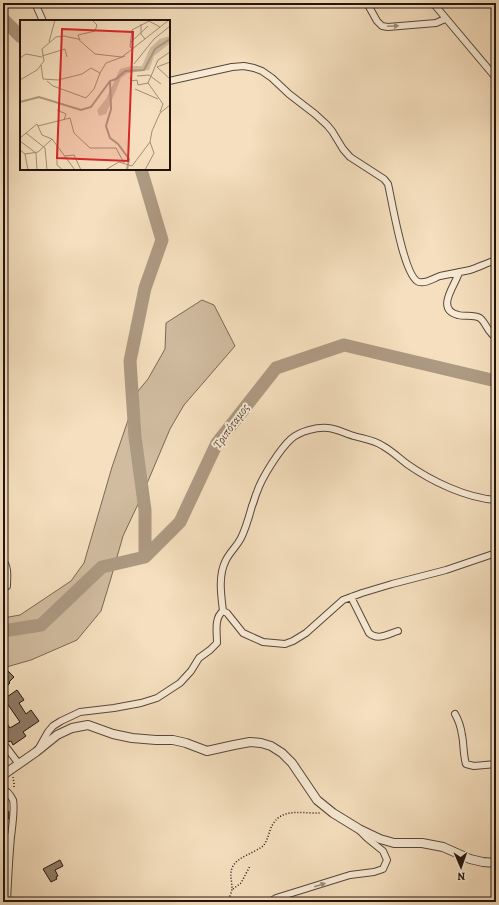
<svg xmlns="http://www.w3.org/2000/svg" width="499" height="905" viewBox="0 0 499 905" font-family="Alegreya,serif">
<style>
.green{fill:#d1bca0;stroke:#7a6857}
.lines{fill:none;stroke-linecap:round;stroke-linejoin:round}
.river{stroke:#ad9a82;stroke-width:13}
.building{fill:#907e6a;stroke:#22140e}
.minor-casing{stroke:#57473a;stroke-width:8}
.tertiary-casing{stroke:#57473a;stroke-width:10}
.path{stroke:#22140e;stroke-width:1.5;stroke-dasharray:1 2;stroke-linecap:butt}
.minor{stroke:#f8ead5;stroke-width:6}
.tertiary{stroke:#f8ead5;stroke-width:8}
.oneway{fill:#988a7b}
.labels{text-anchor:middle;stroke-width:4;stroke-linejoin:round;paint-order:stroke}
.water-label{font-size:12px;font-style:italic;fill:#5a4a3c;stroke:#f8ead5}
.inset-river{fill:none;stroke:#ad9a82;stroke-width:2}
.inset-road{fill:none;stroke:#a18e78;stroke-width:1}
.view{fill:#d62828;fill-opacity:0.15;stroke:#d62828;stroke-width:2}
.inset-edge{fill:none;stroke:#22140e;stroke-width:2}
</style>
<rect width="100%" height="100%" fill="#f5dfbe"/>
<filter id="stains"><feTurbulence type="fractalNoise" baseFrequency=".005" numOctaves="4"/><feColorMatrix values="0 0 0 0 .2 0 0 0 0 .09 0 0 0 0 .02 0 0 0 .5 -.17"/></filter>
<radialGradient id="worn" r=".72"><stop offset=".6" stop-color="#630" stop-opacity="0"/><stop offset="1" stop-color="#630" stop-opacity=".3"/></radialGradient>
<path class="green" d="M202,300l12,5 21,41 -51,59 -14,24 -30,71 -17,36 -12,42 -10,33 -24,29 -46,20 -28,8v-50l17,-3 51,-34 13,-18 28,-96 26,-76 10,-12 17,-30 1,-26z"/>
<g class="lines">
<path class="river" d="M3,19l18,18
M141,169l21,71 -17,48 -15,73 5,76 10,73v47
M3,631l38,-6 61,-58 43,-10 35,-35 37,-79 59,-75 68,-23 152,36"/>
</g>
<path class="building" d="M3,671h5l6,6 -5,5 1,1 -7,7z
M17,690l7,10 -5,3 7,11 5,-4 8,11 -16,11 3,4 -13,9 -2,-4 -3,1 -3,-3h-2v-21l7,10 10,-6 -16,-23z
M3,808l6,4v6l-6,7z
M60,860l3,6 -8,4 3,6 -2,1 1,2 -6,3 -8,-13z"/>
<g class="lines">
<defs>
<path id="minor" d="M35,3l8,18
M367,3l10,18 5,5 6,1 48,-4 9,-4
M433,3l63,75
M169,81l63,-14 12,-1 10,2 8,3 10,7 17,16 26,20 12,11 5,6 11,18 7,8 34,22 4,5c4,17 16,94 31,98 7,2 15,-4 21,-6 10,-2 20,-4 30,-6 9,-3 17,-7 26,-10
M459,272c-2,11 -25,37 -1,43 7,2 15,-1 22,3 5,4 7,11 11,15 1,2 3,3 5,4
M3,561c6,6 4,17 4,25
M351,597l18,36c9,8 19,1 29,-2
M223,611c-2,-16 -5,-36 3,-51 4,-8 11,-14 15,-22 5,-10 8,-21 11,-32 2,-4 3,-10 5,-14 5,-15 23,-43 34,-53 9,-8 26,-12 37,-11 10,1 18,6 26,8 10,3 20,4 29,10 9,5 16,12 24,18 24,17 59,34 89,36
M455,714c4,7 6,14 7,21 2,10 1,19 4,29l8,2 22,-2
M3,743l16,21
M39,748l9,-16 5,-6 8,-5 19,-9 34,-4 27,-5 16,-5 23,-15 11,-12 8,-13 11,-8 7,-7c0,-11 -3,-25 6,-32l4,2 16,20 20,9 22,2 8,-3 13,-8 37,-33 19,-7 30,-9 54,-14 50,-17
M3,789c4,2 8,7 10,11 2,8 -1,28 -2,37 -2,22 -3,43 -4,65
M3,842l8,-7
M270,902l6,-4 74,-23 24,-3 9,-3 4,-9 -4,-9 -16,-13 -8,-8"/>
<path id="tertiary" d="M3,775l33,-23 21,-17 15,-7 16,-3 25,9 19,4 24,2h17l13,3 21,8 27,-6 16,-3 11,1 10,3 11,7 10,10 25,37 16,13 26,16 21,10 14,4h28l21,4 27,12 13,3 13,1"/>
</defs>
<use href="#minor" class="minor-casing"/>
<use href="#tertiary" class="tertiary-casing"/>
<path class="path" d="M13,777l1,6v6
M233,889l8,-6 9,-17
M228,902c1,-4 4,-10 4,-14 0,-7 -3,-15 1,-22 5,-9 21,-13 30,-20 5,-5 6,-16 10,-22 10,-17 32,-10 48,-11"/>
<use href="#minor" class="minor"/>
<use href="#tertiary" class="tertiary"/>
</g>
<defs><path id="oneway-solid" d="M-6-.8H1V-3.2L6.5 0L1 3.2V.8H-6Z"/></defs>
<g class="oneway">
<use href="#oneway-solid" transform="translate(393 26) rotate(-3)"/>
<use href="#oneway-solid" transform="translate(320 885) rotate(-17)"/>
</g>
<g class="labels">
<g class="water-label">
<text transform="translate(231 426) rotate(-54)" y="4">Τριπόταμος</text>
</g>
</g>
<g transform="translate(20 20)">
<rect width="150" height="150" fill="#f5dfbe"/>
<path d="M150,16v7l-16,13 -5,14 -21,3 -7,5 -15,36 -7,2 -2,-6 9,-11 14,-30 11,-3h11l8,-18 10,-9z" fill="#d1bca0"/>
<path class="inset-river" d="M90,61l1,28 -5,17 4,12 8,6 11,15 -2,11M0,82l19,-5 42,13 10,-3 19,-26 6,-2 9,-8 19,-1 11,-21 15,-10"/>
<path class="inset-road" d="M129,1l11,6M121,4v10l4,5M60,20l-2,-5 17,-4 2,-6 -5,-5M29,22l6,-22M111,22l17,-16M113,29l-3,-2 2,-17 19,-10M22,36l23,-7 2,8M0,38l6,-4 16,3M114,44l20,-25 16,-13M21,45l2,14 15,1 24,-6 9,-6 9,5 6,-10 19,-7M137,47l13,12M137,47l13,-5M117,56l12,-1 12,9M110,57l1,4 6,-1 1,5 10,-2M0,60l17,-10 7,-9 -2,-12 14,-12 8,-1 14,3 17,15 27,3 47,-37M27,61l6,5 33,12 8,-9 6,-16M128,63l10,-23 12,-8M128,63l15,21 -3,8M115,69l23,10M37,90l9,4 -2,6M18,106l32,-8 4,15 16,15h26l8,15M6,113l19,15 2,22M0,118l17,-14 5,11 10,4 23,31M0,121l16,12 1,17M37,126v19l6,5M0,130l5,4 3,16M5,134l13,-2 14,-13M45,136l9,-1 7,15M85,150l14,-8 13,4 18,-24M125,150l9,-17 -4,-11 2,-11 8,-18 10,-8"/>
<path class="view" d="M42,9l71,3 -5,129 -71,-3z"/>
<rect width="150" height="150" class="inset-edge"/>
</g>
<rect width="499" height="905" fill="none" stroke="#f5dfbe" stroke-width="16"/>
<rect x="4" y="4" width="491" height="897" fill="none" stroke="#22140e" stroke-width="2"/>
<rect x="8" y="8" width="483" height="889" fill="none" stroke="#22140e"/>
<g transform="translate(461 867) rotate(178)" stroke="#f8ead5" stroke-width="3" paint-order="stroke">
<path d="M0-3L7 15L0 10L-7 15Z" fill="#22140e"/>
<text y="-6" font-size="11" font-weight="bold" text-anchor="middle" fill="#22140e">N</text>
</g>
<rect width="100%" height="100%" filter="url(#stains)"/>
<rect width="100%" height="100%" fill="url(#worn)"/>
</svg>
